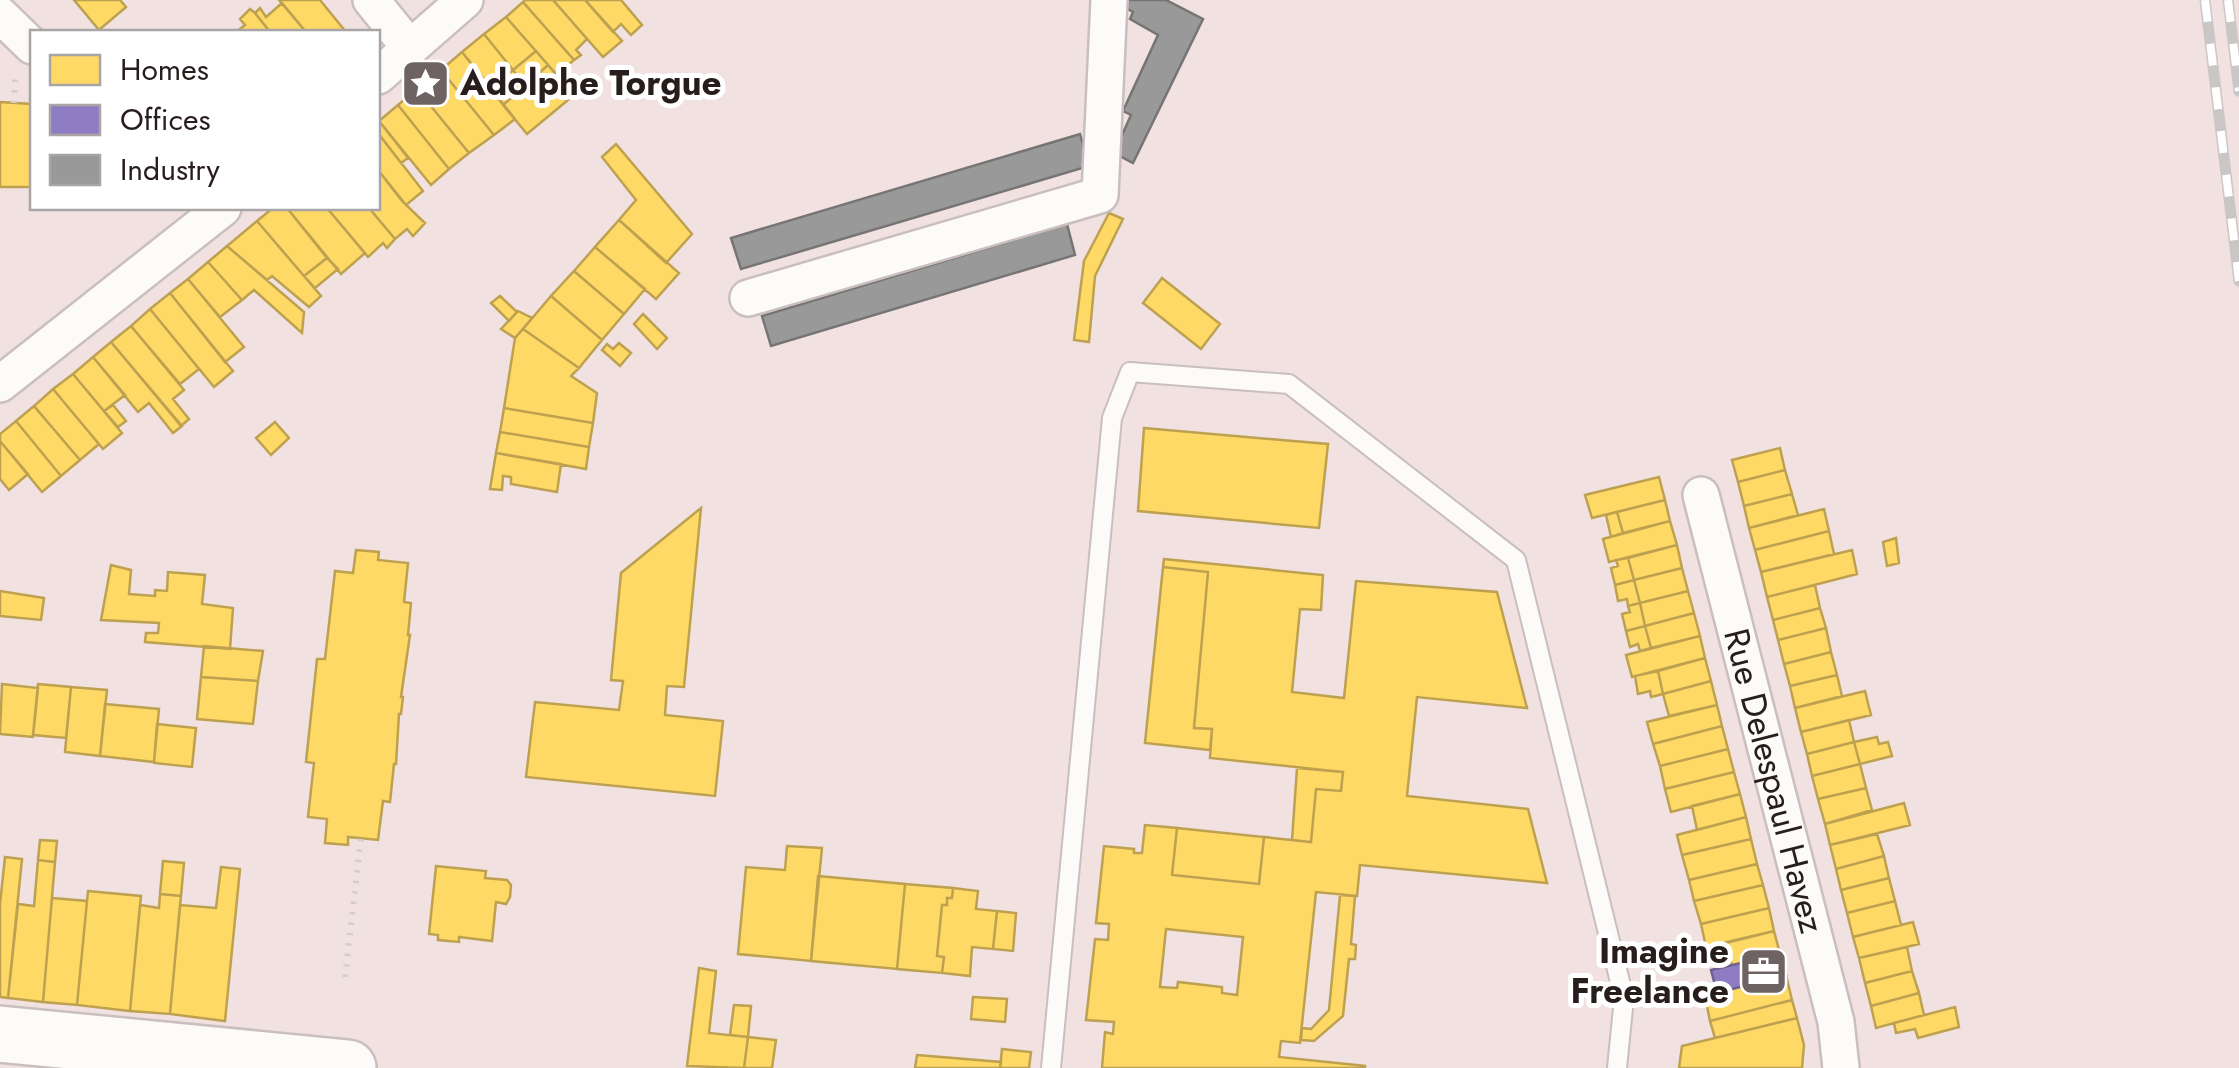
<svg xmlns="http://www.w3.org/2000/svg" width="2239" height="1068" viewBox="0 0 2239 1068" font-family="Jost,sans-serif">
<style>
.homes{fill:#ffd966;stroke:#bea150;stroke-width:2.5;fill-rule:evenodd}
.offices{fill:#8e7cc3;stroke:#6f6091;stroke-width:2.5}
.industry{fill:#999;stroke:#777474;stroke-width:2.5}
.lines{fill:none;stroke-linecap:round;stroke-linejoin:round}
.service-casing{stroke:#cabebe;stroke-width:22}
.minor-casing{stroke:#cabebe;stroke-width:40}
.primary-casing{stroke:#cabebe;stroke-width:60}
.path{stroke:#d3cece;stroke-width:6;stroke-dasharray:2.5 8;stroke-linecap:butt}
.service{stroke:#fdfbfa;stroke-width:18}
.minor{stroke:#fdfbfa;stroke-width:35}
.primary{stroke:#fdfbfa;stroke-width:55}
.rail-casing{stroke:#cbc6c6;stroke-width:11}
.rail{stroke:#fff;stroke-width:8;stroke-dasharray:22;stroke-linecap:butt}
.labels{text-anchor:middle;stroke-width:10;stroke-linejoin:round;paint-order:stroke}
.poi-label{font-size:35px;font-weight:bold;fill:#271d1d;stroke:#fff;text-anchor:start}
.street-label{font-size:35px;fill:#271d1d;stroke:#fff}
</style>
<rect width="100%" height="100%" fill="#f1e2e1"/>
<path class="homes" d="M74,0h46l6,7 -27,23z
M279,0h41l26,32h-40z
M525,0h28l34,39 -11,11 5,5 -7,5 -51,-58z
M553,0h32l37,41 -19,16z
M585,0h36l21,25 -11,10 -10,-11 -8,8z
M523,2l51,58 -17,15 -51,-58z
M282,3l24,29h-36l-15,-19 5,-5 6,9z
M250,9l5,4 15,19h-34l9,-7 -5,-6z
M506,17l30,34 -23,19 -29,-36z
M484,34l29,36 -22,18 -29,-36z
M536,51l12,14 -23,21 -12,-16z
M462,52l53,67 -21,16 -53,-65z
M548,65l10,12 -24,21 -9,-12z
M441,70l53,65 -25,18 -52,-64z
M513,70l12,16 -22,19 -12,-17z
M558,77l16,18 -47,39 -24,-29 22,-19 9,12z
M417,89l52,64 -20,16 -51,-64z
M0,102l32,2v83h-32z
M398,105l51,64 -18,16 -52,-64z
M379,121l29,37 -7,5 -23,-30z
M378,133l45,58 -17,14 -28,-35z
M616,144l76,90 -26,29 -47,-43 17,-20 -34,-43z
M378,170l24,31 23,22 -12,13 -6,-7 -12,10 -26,-31h9z
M273,208h14l40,50 -23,18 -47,-55z
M287,208h40l38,45 -24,21z
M327,208h42l26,31 -8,9 -4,-5 -15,14z
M1109,213l14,6 -28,57 -6,66 -15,-2 10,-79z
M619,220l60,53 -23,26 -61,-52z
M257,221l64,75 -12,11 -37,-31 -5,4 -40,-34z
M227,246l77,66 -2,21 -48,-43 -12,10 -34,-38z
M595,247l50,42 -21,25 -50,-43z
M327,258l11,11 -23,19 -11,-12z
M208,262l34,38 -22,17 -32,-38z
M574,271l50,43 -22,26 -51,-44z
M1162,278l58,46 -19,25 -58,-46z
M188,279l56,68 -19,15 -55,-69z
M170,293l63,78 -19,16 -64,-78z
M500,296l17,16 -8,9 -18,-18z
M551,296l51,44 -23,28 -56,-39z
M150,309l49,60 -19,15 -49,-58z
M518,311l14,7 -17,20 -14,-9z
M643,314l24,24 -10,11 -23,-25z
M131,326l53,64 -11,9 16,20 -8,7 -70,-84z
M523,329l56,39 -8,8 26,17 -4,30 -89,-15 11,-70z
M111,342l71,84 -9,7 -24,-30 -11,9 -45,-55z
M619,343l12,10 -11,13 -18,-16 5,-6 6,5z
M93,357l32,38 -21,16 -31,-37z
M73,374l49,59 -19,16 -50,-60z
M53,389l46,55 -19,16 -46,-54z
M113,405l13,16 -8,6 -14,-16z
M34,406l46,54 -19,16 -45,-55z
M504,408l89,15 -4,24 -89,-15z
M16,421l45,55 -19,16 -42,-51v-7z
M275,422l14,16 -18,17 -15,-17z
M1144,428l184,16 -9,84 -181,-17z
M500,432l89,15 -3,22 -90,-16z
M0,441l28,33 -19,16 -9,-11z
M1780,448l5,22 -47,12 -6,-22z
M496,453l65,11 -4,28 -46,-8v-7l-8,-1 -1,14 -12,-1z
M1785,470l7,24 -48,12 -6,-24z
M1659,477l6,23 -73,18 -7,-23z
M1792,494l6,21 -49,13 -5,-22z
M1665,500l5,21 -47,12 -6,-21z
M701,508l-17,179 -17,-1 -2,29 58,6 -8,75 -189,-19 9,-75 84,8 4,-29 -12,-1 10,-107z
M1824,509l5,22 -74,19 -6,-22z
M1617,512l6,21 -12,4 -5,-22z
M1670,521l7,24 -68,17 -6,-23z
M1829,531l5,23 -73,18 -6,-22z
M1896,538l3,25 -12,3 -4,-24z
M1677,545l5,23 -48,12 -6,-22z
M356,550l23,2 -1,8 30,3 -4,39 7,1 -3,32h2l-9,62h2l-2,17h-2l-3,50h-2l-4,38 -7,-1 -5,39 -30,-3v8l-23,-2 2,-24 -19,-2 6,-54 -8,-1 11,-103h8l10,-88 18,2z
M1852,550l5,24 -90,23 -6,-25z
M1628,558l6,22 -19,5 -4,-17 7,-2 -2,-6z
M1164,559l159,16 -2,35 -21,-1 -8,83 52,6 12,-117 141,11 30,116 -110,-11 -10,99 121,13 19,74 -187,-18 -3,31 -41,-4 -16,151 -19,-2 -2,16 86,9v2h-263l3,-36 8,2 1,-12 -28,-2 9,-81 13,1 1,-16 -13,-1 8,-77 30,3v4h8l3,-28 32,3 -5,47 87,9 5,-47 47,5 5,-53 25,2 2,-19 -133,-14 2,-29 -18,-1 14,-156 -45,-5zM1166,929l77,8 -6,58 -15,-2v-6l-44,-5 -1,6 -17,-1z
M111,565l20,5 -2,24 26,2v-6l12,1 1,-19 37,3 -3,29 31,4 -3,41 -85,-7 1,-9h12l1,-10 -58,-3z
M1163,567l45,5 -14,156 18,1 -2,21 -65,-7z
M1682,568l6,23 -48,12 -6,-23z
M1634,580l6,23 -12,3 -1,-7 -9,2 -3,-16z
M1815,585l5,23 -47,12 -6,-23z
M0,591l44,7 -3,22 -41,-4z
M1688,591l6,22 -49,13 -5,-23z
M1640,603l5,23 -19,5 -4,-17 8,-2 -2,-6z
M1820,608l6,20 -48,12 -5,-20z
M1694,613l6,23 -49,12 -6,-22z
M1645,626l6,22 -11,3 -2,-7 -8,3 -4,-16z
M1826,628l5,24 -47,12 -6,-24z
M1700,636l5,22 -73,19 -6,-22z
M204,646l59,5 -5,30 -57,-4z
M1831,652l6,23 -47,11 -6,-22z
M1705,658l6,23 -48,13 -5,-23z
M1658,671l5,23 -12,3 -1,-6 -12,3 -3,-18z
M1837,675l5,21 -47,12 -5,-22z
M201,677l57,4 -5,43 -56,-5z
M1711,681l6,24 -48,11 -6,-22z
M2,684l36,4 -5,49 -33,-3z
M38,684l33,3 -5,51 -33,-3z
M71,687l36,3 -7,66 -35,-4z
M1865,691l6,24 -70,17 -6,-24z
M105,704l54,5 -5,53 -54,-6z
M1717,705l5,21 -69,18 -6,-22z
M1849,720l5,22 -47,12 -6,-22z
M157,724l39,4 -4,39 -38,-4z
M1722,726l6,23 -68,17 -7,-22z
M1877,737l2,7 9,-2 4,14 -32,8 -6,-22z
M1854,742l6,22 -48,12 -5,-22z
M1728,749l6,23 -69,17 -5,-23z
M1860,764l6,24 -48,11 -6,-23z
M1297,768l46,4 -2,19 -25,-2 -5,53 -19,-2z
M1734,772l6,22 -69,18 -6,-23z
M1866,788l6,22 -47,14 -7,-25z
M1740,794l6,23 -49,13 -5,-24z
M1904,803l6,22 -80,20 -5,-21z
M1746,817l5,22 -69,16 -5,-20z
M1177,828l87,9 -5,47 -87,-9z
M1877,834l7,22 -48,13 -6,-24z
M1751,839l6,25 -68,16 -7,-25z
M40,840l17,1 -2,21 -17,-2z
M787,846l35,2 -11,113 -73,-7 8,-87 39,3z
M1884,856l5,22 -48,12 -5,-21z
M5,857l17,2 -14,139 -8,-1v-93z
M38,860l17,2 -12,140 -35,-4 10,-94 16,2z
M163,861l21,2 -3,33 -21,-2z
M1757,864l6,21 -69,16 -5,-21z
M436,866l50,5 -1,7 22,2 4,5 -1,12 -4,7 -10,-2 -4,39 -33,-4v5l-21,-2v-5l-9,-1z
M221,867l19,2 -15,152 -55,-7 10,-109 36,3z
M818,876l87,8 -8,85 -86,-8z
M1889,878l6,23 -48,12 -6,-23z
M905,884l48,4 -1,10h-5v7h-5l-5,51 7,1 -2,16 -45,-4z
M1763,885l6,23 -68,16 -7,-23z
M953,888l25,3 -2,18 21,2 -4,38 -21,-2 -2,29 -28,-3 2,-16 -7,-1 5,-51h5v-7h5z
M88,891l53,5 -11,115 -53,-6z
M160,894l21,2 -11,118 -40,-3 10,-106 19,3z
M1340,895l15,1 -4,48 5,1 -1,14h-6l-6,57 -29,25 -13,-1 1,-12 9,1 18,-19z
M52,898l35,3 -10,104 -34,-3z
M1895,901l6,24 -48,12 -6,-24z
M1769,908l5,23 -68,16 -5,-23z
M997,911l19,2 -3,38 -20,-2z
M1913,922l6,22 -60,14 -6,-21z
M1774,931l6,23 -48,12 -6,-23z
M1907,947l5,24 -47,12 -6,-25z
M699,968l17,3 -7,62 39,4 -4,31 -57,-2z
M1912,971l7,22 -48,13 -6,-23z
M1786,975l6,25 -82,21 -5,-25z
M1919,993l5,22 -48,13 -5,-22z
M973,997l34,2 -2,23 -34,-3z
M1792,1000l5,18 -82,20 -5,-17z
M734,1005l17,1 -3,31 -18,-2z
M1955,1007l4,20 -41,11 -3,-9 -19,4 -2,-10z
M1797,1018l7,27 -2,23h-123l3,-22z
M748,1037l28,3 -4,28h-28z
M1002,1049l29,3 -2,16h-29z
M917,1055l84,7 -1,6h-85z"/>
<path class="offices" d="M1780,954l6,21 -69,18 -6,-23z"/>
<path class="industry" d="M1122,0h44l37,19 -70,144 -19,-10 17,-38 -8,-4 35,-76 -28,-16 3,-7 -13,-7z
M1080,134l9,32 -348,103 -10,-31z
M1067,224l8,31 -304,91 -9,-30z"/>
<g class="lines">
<defs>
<path id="service" d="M1051,1068l61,-650 18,-46 159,12 227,176 108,438 -7,70"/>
<g id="minor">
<path d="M371,0l39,48"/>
<path d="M0,15l32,31"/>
<path d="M378,76l87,-76"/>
<path d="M748,298l352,-103 9,-195"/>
<path d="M0,384l223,-176"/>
<path id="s1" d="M1701,495l135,527 5,46"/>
</g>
<path id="primary" d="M0,1034l348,34"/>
</defs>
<use href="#service" class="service-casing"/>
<use href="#minor" class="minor-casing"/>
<use href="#primary" class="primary-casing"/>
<path class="path" d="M14,103l1,-24
M345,977l16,-139"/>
<use href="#service" class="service"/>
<use href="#minor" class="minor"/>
<use href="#primary" class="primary"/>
<defs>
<path id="rail" d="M2205,0l34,281
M2228,0l11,91"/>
</defs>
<use href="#rail" class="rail-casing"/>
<use href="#rail" class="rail"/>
</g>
<defs>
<symbol id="sight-square" viewBox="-11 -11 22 22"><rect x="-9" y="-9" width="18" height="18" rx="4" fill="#6e6262" stroke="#fff"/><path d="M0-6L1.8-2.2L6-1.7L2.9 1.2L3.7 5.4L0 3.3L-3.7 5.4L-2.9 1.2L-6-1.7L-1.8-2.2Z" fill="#fff"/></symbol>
<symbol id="office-square" viewBox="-11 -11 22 22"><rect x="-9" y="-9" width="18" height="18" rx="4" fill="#6e6262" stroke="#fff"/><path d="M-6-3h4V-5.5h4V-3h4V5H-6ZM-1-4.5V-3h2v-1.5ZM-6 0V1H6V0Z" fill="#fff"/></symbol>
</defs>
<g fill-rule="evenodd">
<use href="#sight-square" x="398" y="56" width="55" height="55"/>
<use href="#office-square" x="1736" y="944" width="55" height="55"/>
</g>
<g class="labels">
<g class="poi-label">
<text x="460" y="95">Adolphe Torgue</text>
<text x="1729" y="963" text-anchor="end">Imagine<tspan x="1729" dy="40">Freelance</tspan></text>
</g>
<g class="street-label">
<text dy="12" stroke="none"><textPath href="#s1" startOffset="295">Rue Delespaul Havez</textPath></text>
</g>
</g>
<rect x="30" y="30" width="350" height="180" fill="#ffffff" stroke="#a9a5a5" stroke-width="2.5"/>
<rect x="50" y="55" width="50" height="30" fill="#ffd966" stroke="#a9a5a5" stroke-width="2.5"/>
<text x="120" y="80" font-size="30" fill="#271d1d">Homes</text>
<rect x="50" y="105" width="50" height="30" fill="#8e7cc3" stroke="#a9a5a5" stroke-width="2.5"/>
<text x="120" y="130" font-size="30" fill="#271d1d">Offices</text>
<rect x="50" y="155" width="50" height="30" fill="#999999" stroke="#a9a5a5" stroke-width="2.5"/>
<text x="120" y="180" font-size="30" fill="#271d1d">Industry</text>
</svg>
